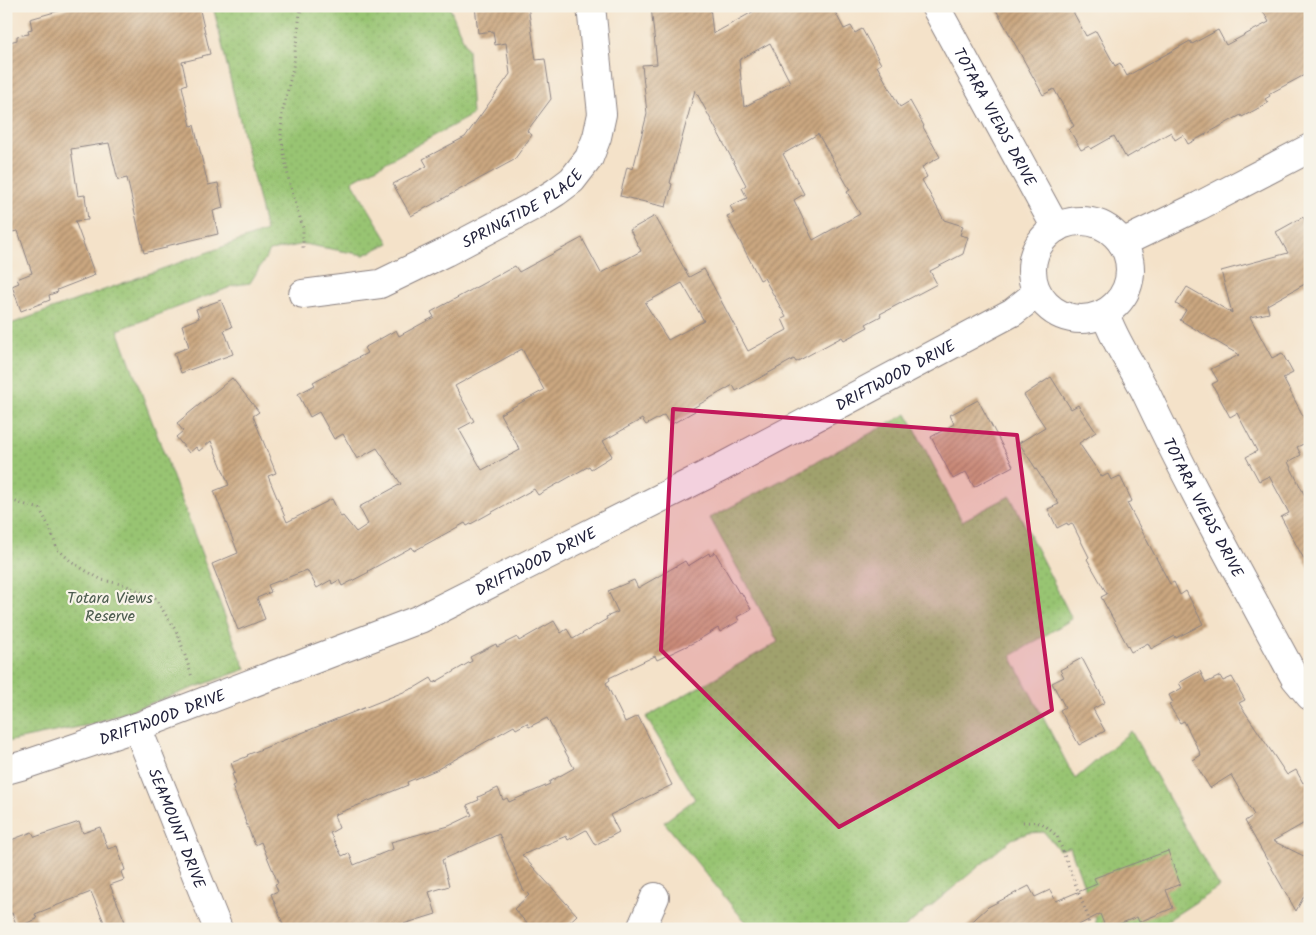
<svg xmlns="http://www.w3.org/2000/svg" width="1316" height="935" viewBox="0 0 1316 935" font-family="Kalam,sans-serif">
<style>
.grass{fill:url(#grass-dots);stroke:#5d7356}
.building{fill:url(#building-hatch);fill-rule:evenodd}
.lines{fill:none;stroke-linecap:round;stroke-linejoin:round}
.street-casing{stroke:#8b8282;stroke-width:30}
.path{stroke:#8b8282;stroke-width:3;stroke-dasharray:1 4;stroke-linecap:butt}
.street{stroke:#fff;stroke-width:28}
.marked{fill:#c2185b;fill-opacity:0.2;stroke:#c2185b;stroke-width:4;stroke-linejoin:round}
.labels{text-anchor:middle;stroke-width:4.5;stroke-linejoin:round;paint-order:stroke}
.street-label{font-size:16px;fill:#22223b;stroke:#f7f3e8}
.park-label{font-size:16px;fill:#4b5b4e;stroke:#f7f3e8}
</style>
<defs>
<pattern id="grass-dots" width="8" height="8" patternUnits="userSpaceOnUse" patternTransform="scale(1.25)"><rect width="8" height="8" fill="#98c472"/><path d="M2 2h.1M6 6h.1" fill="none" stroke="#83a864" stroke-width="1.8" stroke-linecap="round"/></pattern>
<pattern id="building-hatch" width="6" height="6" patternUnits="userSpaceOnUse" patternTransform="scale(1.25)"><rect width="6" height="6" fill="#cba780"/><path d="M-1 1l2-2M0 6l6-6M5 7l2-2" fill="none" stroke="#a4886a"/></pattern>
</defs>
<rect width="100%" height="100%" fill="#f7f3e8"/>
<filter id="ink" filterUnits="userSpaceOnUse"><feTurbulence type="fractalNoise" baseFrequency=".02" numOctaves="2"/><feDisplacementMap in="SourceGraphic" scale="10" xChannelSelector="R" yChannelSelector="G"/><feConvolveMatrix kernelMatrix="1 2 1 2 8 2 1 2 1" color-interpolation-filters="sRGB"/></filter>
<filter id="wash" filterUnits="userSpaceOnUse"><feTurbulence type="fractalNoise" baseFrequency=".0096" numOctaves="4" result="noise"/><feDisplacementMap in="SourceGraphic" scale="20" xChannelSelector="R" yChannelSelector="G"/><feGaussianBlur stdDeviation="1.12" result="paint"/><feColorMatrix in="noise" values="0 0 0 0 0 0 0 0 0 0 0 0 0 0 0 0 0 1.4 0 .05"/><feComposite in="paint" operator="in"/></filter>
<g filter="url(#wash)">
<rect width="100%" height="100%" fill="#f4e2c9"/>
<path class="grass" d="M213,6h236l19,45 4,64 -120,66 37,62 -25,12 -60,-11 -34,7 -20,32 -14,2 -118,45 118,316 10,23 -153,55 -87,18v-423l2,6 258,-94z
M907,414l55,107 48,-25 62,123 -61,37 64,123 56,-48 88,156 -65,42h-58v-10l-26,-72 -11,3 -15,-18 -16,1 -16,6 -109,90h-150l-16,-17 -73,-90 31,-23 -49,-82 132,-75 -68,-124z"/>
<g id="blocks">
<path class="building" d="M76,6h123l11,48 -8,2 1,1 -21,5 5,22 -5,2 9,40 3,-1 14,60 10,-2 5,25 -10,3 5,23 -52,12v2l-22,5 -17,-75 -9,2 -9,-37 -38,6 7,47 7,-1 3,25 -13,1 20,54 -38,15 1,2 -9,3 1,5 -29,11 -9,-25 7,-3 -2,-4 15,-6 -14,-42 -12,2v-190l11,-3v-4l12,-2 -1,-4 4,-1 -2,-10z
M475,6h53l8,54 9,-1 6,40 -24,32 5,4 -18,25 -103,56 -18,-32 34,-18 -4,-7 42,-22 45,-63 -4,-31 -11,2 -2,-14 -15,2z
M651,6h59l3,28 50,-28h69l12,23 7,-3 4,7 7,-4 19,35 -4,2 23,41 10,-6 14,25 -1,1 17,30 -18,10 5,10 -5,3 22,40 19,6 -3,9 8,2 -5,17 -33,17 7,13 -57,30 1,2 -15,8 2,3 -24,13 -2,-3 -46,25 -2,-3 -58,32 -3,-6 -40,23 2,3 -25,14 -6,-10 -18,10 -4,-6 -39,22 9,15 -21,13 -2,-3 -51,29 -4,-6 -67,37 -2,-3 -51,28 -2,-4 -44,24 1,1 -27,14 -3,-6 -7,4 -1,-4 -14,8 -10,-18 -39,15 3,7 -14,6 8,21 -27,11 -26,-66 26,-11 -24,-62 15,-6 -18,-44 -12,10 -3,-4 -7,6 -13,-16 7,-6 -6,-8 55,-45 27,34 -6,4 23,57 -8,3 19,46 45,-23 9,18 2,-1 13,16 12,-8 -9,-17 42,-23 -24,-36 -20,11 -14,-25 -9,5 -15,-27 -9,5 -12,-23 17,-9 -2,-3 54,-29 -3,-5 32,-18 3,6 35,-19 -3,-5 84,-46 4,6 63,-34 19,35 40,-22 -11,-21 25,-14 34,61 15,-8 44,82 39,-21 -5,-11 4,-2 -22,-39 -4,2 -33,-64 7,-3 -4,-7 17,-8 -5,-10 4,-3 -51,-95 -25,93 2,1 -6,23 -46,-11 7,-29 6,2 14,-55 -5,-49 15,-1zM770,43l20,39 -46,25 -5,-47zM818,134l32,56 -3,2 13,22 -47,26 -19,-40 10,-6 -21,-40zM682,283l22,38 -36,19 -23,-37zM522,349l22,41 -44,24 20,36 -38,20 -23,-41 15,-8 -19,-35z
M994,6h76l16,30 10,-5 19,35 5,-3 7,13 63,-35 2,3 26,-14 8,15 43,-23 -9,-16h50v66l-41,22 1,2 -5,3 3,4 -26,14 -1,-2 -53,29 -5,-9 -8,5 -4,-8 -45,26 -12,-22 -23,13 -2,-3 -8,4 -12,-21 5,-3 -20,-37 -11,6z
M1303,217l7,13v63l-5,-9 -38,21 2,8 -19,4 22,41 10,-5 11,20 -10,5 27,51v12l-13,6 4,8 -13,7 20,40 2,-1v69l-29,-53 8,-4 -20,-37 -10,5 -13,-24 11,-6 -20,-38 -7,4 -18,-33 6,-3 -7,-12 28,-14 -59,-35 6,-10 -10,-6 11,-17 45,26 -11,-42 67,-18 -12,-21z
M221,300l11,27 -8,3 9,24 -52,19 -7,-20 15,-6 -7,-22 17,-7 -3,-9z
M1051,377l20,32 7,-4 18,27 -17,11 23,34 6,-3 3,6 9,-4 12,25 -5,2 43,81 4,-2 6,13 6,-4 17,33 -27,14 -1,-2 -24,13 -3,-6 -17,9 -30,-55 6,-3 -20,-35 2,-2 -17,-34 -4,2 -1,-2 -10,5 -9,-19 11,-5 -40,-61 26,-16 -21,-32z
M978,400l35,66 -39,21 -8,-15 -13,7 -22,-42 23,-13 -4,-9z
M715,552l24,41 2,-1 10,17 -14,8 2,4 -19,11 -2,-4 -23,14 -38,18 -2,-4 -46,22 1,2 -4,3 19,39 13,-6 22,43h-1l13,26 -62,30 9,17 -24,13 -9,-15 -18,10 -2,-4 -44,19 55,60 -15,14h-30l-18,-20 15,-14 -6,-6 -24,-55 -57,26 7,26 -20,6 7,22 -49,15h-102l-14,-35 7,-3 -3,-7 3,-1 -17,-41 -6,3 -11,-27h1l-13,-32 4,-2 -4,-10 3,-1 -4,-10 17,-7 -1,-1 169,-68 15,-9 3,5 38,-22 -2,-4 26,-13 1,3 20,-10 2,4 35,-20 7,12 6,-4 6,10 34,-20 -1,-2 12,-5 -10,-21 26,-11 4,8 47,-27 3,5 21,-13 1,3zM547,718l27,50 -25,14 1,2 -41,18 -2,-4 -4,2 -5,-12 -20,9 1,3 -12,5 5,10 -23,11 -58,16 2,7 -39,16 -5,-12 -7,3 -12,-23 9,-5 -5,-13 74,-30 -1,-3 29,-12 78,-44 2,3 11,-6 2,4z
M1082,658l23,44 -12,7 12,22 -26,14 -19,-35 5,-3 -13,-24 12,-6 -4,-7z
M1200,671l6,12 14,-7 3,5 9,-4 13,23 -6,3 48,72 9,-5 7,13 7,-4v41l-37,21 37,18v26l-14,26 -51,-90 9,-6 -23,-40 -21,13 -17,-28 8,-5 -17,-34 -4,2 -11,-18 4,-2 -4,-8 13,-7 -3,-5z
M79,822l4,11 17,-6 8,22 9,-3 8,24 -4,2 3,8 -14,5 18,44h-21l-16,-37 -56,22 2,5 -20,8 -5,-14 -6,2v-73l26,-10 3,5z
M1168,851l12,33 -14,6 7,18 -34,14 -2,-5 -31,12 -6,-15 -29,15h-107l24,-22 41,-21 6,11 15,-7 6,11 41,-17 -3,-6z"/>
</g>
</g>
<g filter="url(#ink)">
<use href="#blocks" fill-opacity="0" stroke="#8b8282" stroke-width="1"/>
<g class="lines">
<defs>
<g id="street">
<path id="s1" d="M935,6l121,222"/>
<circle cx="1081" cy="270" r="49"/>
<path d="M1122,243l77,-37 111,-58"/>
<path id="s2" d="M303,294l77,-10 66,-32 91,-48 19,-12 16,-12 17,-22 8,-21 5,-23 -11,-108"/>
<path id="s3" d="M1105,313c9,28 27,52 40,78 46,98 99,192 150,287l15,18"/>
<path id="s4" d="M137,727l81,202"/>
<path id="s5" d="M6,770l18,-5 113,-38 283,-108 302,-152 291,-155 24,-19"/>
<path d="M641,929l14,-32"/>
</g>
</defs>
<use href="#street" class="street-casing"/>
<path class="path" d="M301,6l-8,62 -11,46 -1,23 8,44 14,47v20
M6,499l34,10 11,22 6,18 16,14 29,17 23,5 30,13 23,36 14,43
M1023,822l19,1 15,13 31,81 1,12"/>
<use href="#street" class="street"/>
</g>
</g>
<path class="marked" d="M673,409l344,26 35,275 -213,117 -178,-177z"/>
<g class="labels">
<g class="street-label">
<text dy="6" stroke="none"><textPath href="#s1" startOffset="126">TOTARA VIEWS DRIVE</textPath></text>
<text dy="6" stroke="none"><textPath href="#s2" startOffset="239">SPRINGTIDE PLACE</textPath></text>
<text dy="6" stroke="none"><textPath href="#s5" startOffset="975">DRIFTWOOD DRIVE</textPath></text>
<text dy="6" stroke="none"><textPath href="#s3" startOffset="218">TOTARA VIEWS DRIVE</textPath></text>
<text dy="6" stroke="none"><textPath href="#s5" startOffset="570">DRIFTWOOD DRIVE</textPath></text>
<text dy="6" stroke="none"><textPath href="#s5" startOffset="165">DRIFTWOOD DRIVE</textPath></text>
<text dy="6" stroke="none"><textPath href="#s4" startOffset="109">SEAMOUNT DRIVE</textPath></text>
</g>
<g class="park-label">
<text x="110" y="603">Totara Views<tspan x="110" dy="18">Reserve</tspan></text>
</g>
</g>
<rect width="1316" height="935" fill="none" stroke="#f7f3e8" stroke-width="25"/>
</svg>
